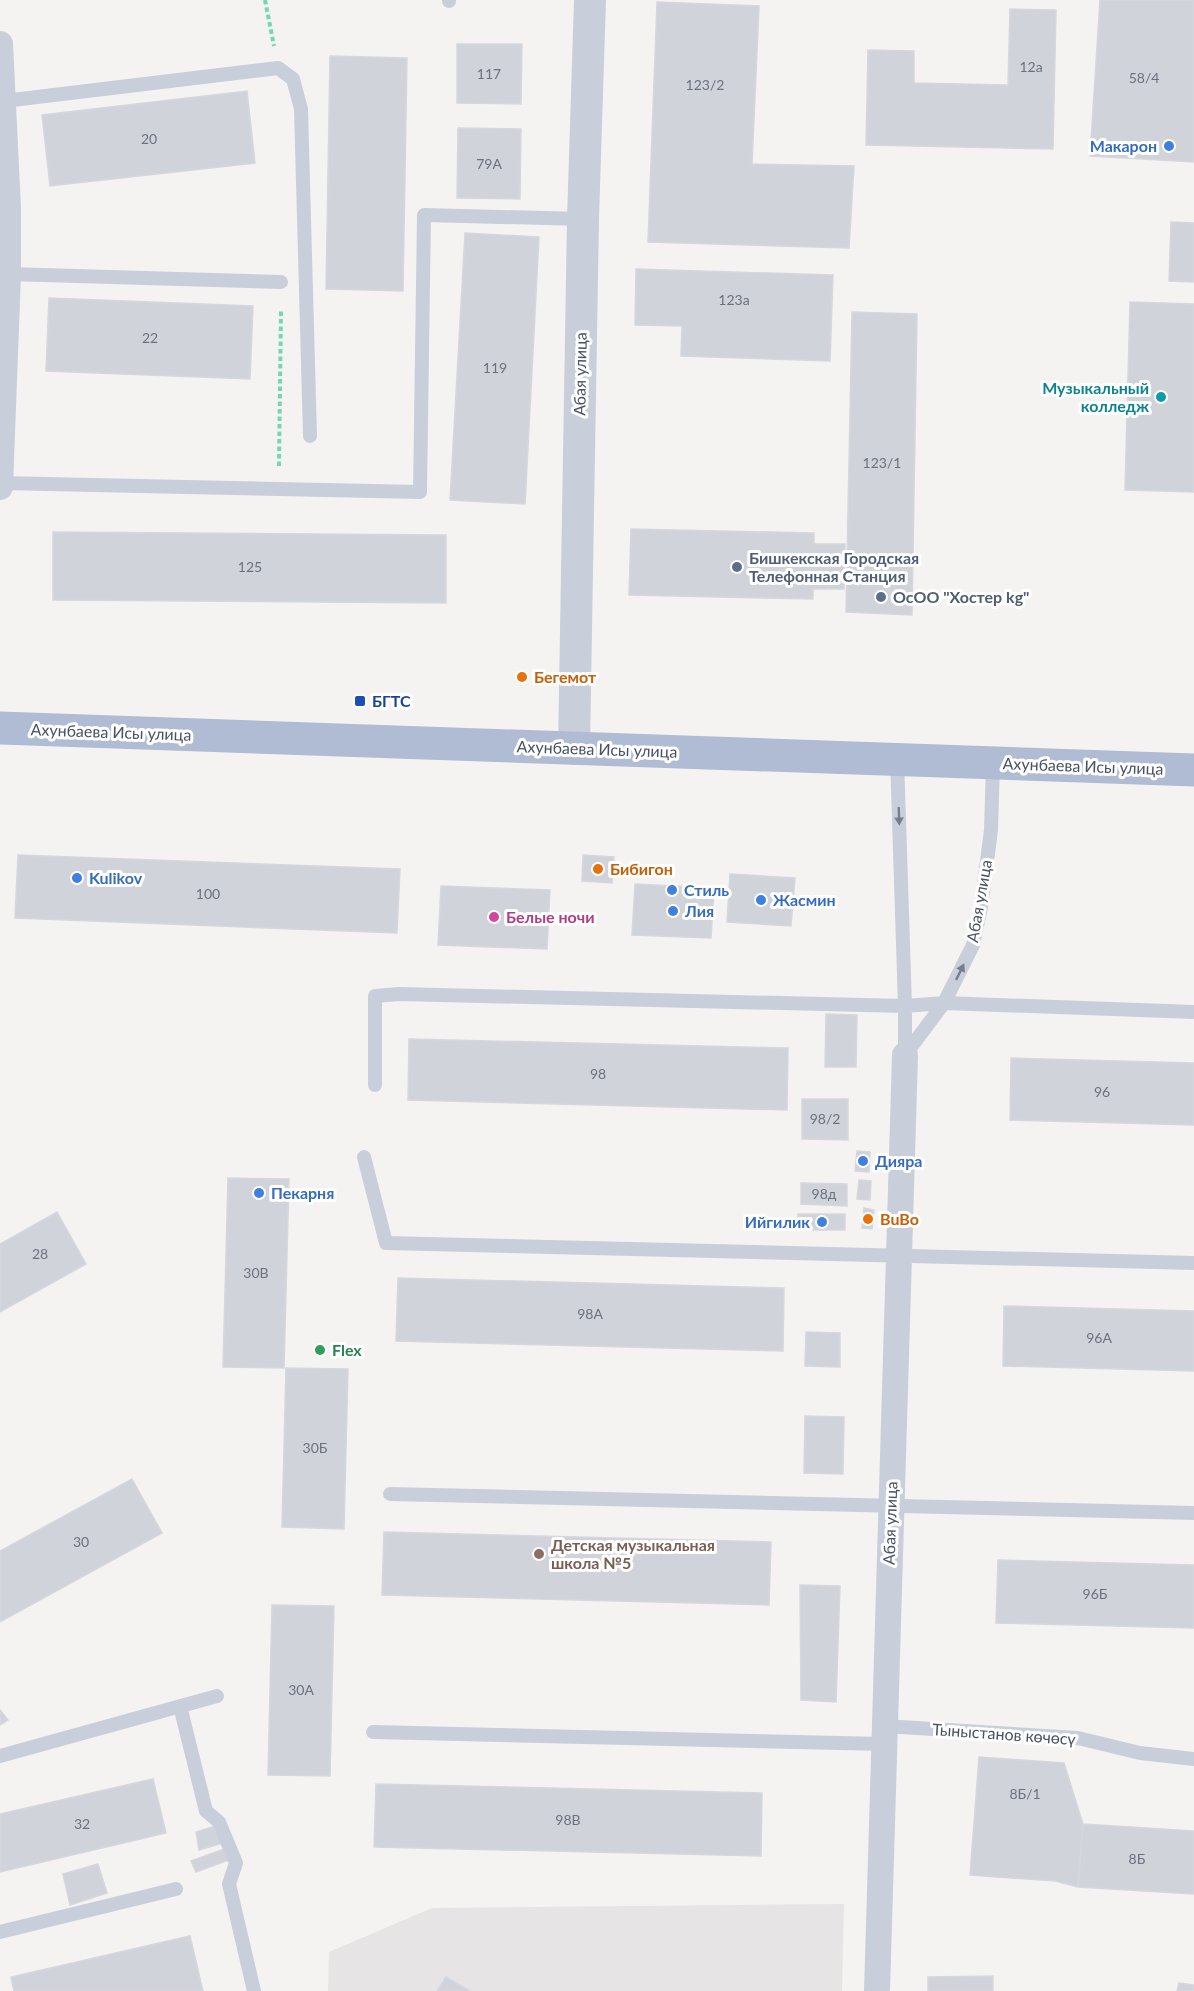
<svg xmlns="http://www.w3.org/2000/svg" width="1194" height="1991" viewBox="0 0 1194 1991" font-family="Lato,sans-serif">
<style>
.education{fill:#e6e4e4}
.building{fill:#d1d3da;stroke:#d6d7de;stroke-width:1.5}
.lines{fill:none;stroke-linecap:round;stroke-linejoin:round}
.path{stroke:#72d7b4;stroke-width:4;stroke-dasharray:4.5 3;stroke-linecap:butt}
.service{stroke:#c8cfdb;stroke-width:14}
.minor{stroke:#c8cfdb;stroke-width:26}
.tertiary{stroke:#c8cfdb;stroke-width:32}
.primary{stroke:#b0bcd3;stroke-width:33}
.oneway{fill:#757e8c}
.shop-dot{fill:#3f7fe0;stroke:#fff;stroke-width:2}
.culture-dot{fill:#0f9aa8;stroke:#fff;stroke-width:2}
.service-dot{fill:#5c6f8a;stroke:#fff;stroke-width:2}
.food-dot{fill:#e8710a;stroke:#fff;stroke-width:2}
.transit-dot{fill:#1a4fb4;stroke:#fff;stroke-width:2}
.hotel-dot{fill:#d1479c;stroke:#fff;stroke-width:2}
.leisure-dot{fill:#2e9e5b;stroke:#fff;stroke-width:2}
.education-dot{fill:#8d6e63;stroke:#fff;stroke-width:2}
.labels{text-anchor:middle;stroke-width:6;stroke-linejoin:round;paint-order:stroke}
.number-label{font-size:14px;fill:#6a7280}
.shop-label{font-size:16px;font-weight:bold;fill:#366cbe;stroke:#fff;text-anchor:start}
.street-label{font-size:16px;fill:#485262;stroke:#fff}
.culture-label{font-size:16px;font-weight:bold;fill:#0d838f;stroke:#fff;text-anchor:end}
.service-label{font-size:16px;font-weight:bold;fill:#4e5e75;stroke:#fff;text-anchor:start}
.food-label{font-size:16px;font-weight:bold;fill:#c56008;stroke:#fff;text-anchor:start}
.transit-label{font-size:16px;font-weight:bold;fill:#164399;stroke:#fff;text-anchor:start}
.hotel-label{font-size:16px;font-weight:bold;fill:#b23c85;stroke:#fff;text-anchor:start}
.leisure-label{font-size:16px;font-weight:bold;fill:#27864d;stroke:#fff;text-anchor:start}
.education-label{font-size:16px;font-weight:bold;fill:#785e54;stroke:#fff;text-anchor:start}
</style>
<rect width="100%" height="100%" fill="#f5f3f2"/>
<path class="education" d="M844,1904l-2,87h-514l1,-39 103,-44z"/>
<path class="building" d="M1100,0h94v162l-104,-6z
M657,2l102,4 -7,158 102,2 -5,82 -201,-6z
M1010,9l46,1 -3,139 -187,-4 2,-95 46,1v32l94,2z
M457,44h65l-1,60 -64,-1z
M330,56l77,2 -4,233 -77,-2z
M247,91l8,72 -205,23 -8,-71z
M458,128l63,1 -1,70 -63,-1z
M1171,222l23,1v59l-25,-1z
M465,233l74,4 -14,267 -75,-4z
M636,269l197,6 -3,86 -149,-5 1,-30 -47,-1z
M49,298l204,8 -3,73 -204,-8z
M1130,302l64,2v188l-69,-2z
M852,312l65,2 -5,301 -66,-3z
M631,529l183,4v11h31l-1,45h-31v10l-184,-4z
M53,532l393,3v68l-393,-3z
M18,855l382,14 -3,64 -382,-15z
M583,855l31,2 -2,26 -30,-2z
M730,874l65,4 -4,48 -64,-4z
M635,884l79,4 -3,50 -79,-3z
M441,886l109,4 -3,59 -109,-4z
M826,1014l31,1 -1,52h-31z
M409,1039l379,9 -1,62 -379,-10z
M1011,1058l183,5v62l-184,-5z
M802,1099h46v41l-46,-1z
M857,1151l13,1 -1,20 -14,-1z
M228,1178l61,1 -5,189 -61,-1z
M859,1180l12,1 -1,19 -13,-1z
M801,1183l46,1v22l-46,-2z
M864,1208l10,2 -2,19 -10,-1z
M57,1212l29,52 -86,48v-68z
M798,1214h47v16h-47z
M398,1278l386,10 -1,63 -387,-10z
M1004,1306l190,5v60l-191,-5z
M806,1332l34,1v34l-35,-1z
M286,1368l62,1 -4,160 -62,-2z
M805,1416l39,1 -1,57 -39,-1z
M132,1479l30,54 -162,89v-71z
M384,1532l387,10 -2,63 -387,-10z
M998,1560l196,5v63l-198,-5z
M800,1585l40,1 -4,116 -35,-2z
M272,1605l62,1 -4,170 -62,-1z
M0,1710l8,10 -8,5z
M979,1757l85,6 19,61 -5,63 -23,-6 -85,-6z
M153,1779l13,54 -166,39v-58z
M376,1784l386,9 -1,63 -387,-9z
M1083,1824l111,7v63l-116,-7z
M219,1825l4,18 -24,7 -3,-18z
M227,1848l4,11 -35,13 -5,-11z
M98,1864l9,29 -37,12 -7,-31z
M190,1936l13,55h-189l-3,-14z
M993,1976v15h-65v-14z
M446,1977l24,14h-33z
M1179,1983l15,2v6h-17z"/>
<g class="lines">
<path class="path" d="M265,0l9,46
M279,466l2,-155"/>
<path class="service" d="M449,1v-1
M4,101l274,-33 15,11 8,30 9,327
M8,274l273,8
M0,483l420,9 4,-277 159,4
M897,758l8,248v49
M905,1055l39,-52 29,-58 8,-38 10,-77 2,-67
M375,1085v-89l24,-2 506,12 39,-3 250,9
M364,1157l22,86 808,20
M390,1494l804,19
M180,1706l26,105 13,11 17,41 -7,21 25,107
M884,1726l194,12 62,15 54,6
M373,1732l511,12
M0,1756l217,-60
M0,1932l176,-43"/>
<path class="minor" d="M0,44l8,164v66l-8,213
M877,1991l28,-936"/>
<path class="tertiary" d="M574,749l9,-530 7,-219"/>
<path class="primary" d="M0,728l1194,42"/>
</g>
<defs><path id="oneway-solid" d="M-6-.8H1V-3.2L6.5 0L1 3.2V.8H-6Z" transform="scale(1.5)"/></defs>
<g class="oneway">
<use href="#oneway-solid" transform="translate(899 816) rotate(88)"/>
<use href="#oneway-solid" transform="translate(960 972) rotate(-64)"/>
</g>
<g class="shop-dot">
<circle cx="1169" cy="146" r="6"/>
<circle cx="77" cy="878" r="6"/>
<circle cx="672" cy="890" r="6"/>
<circle cx="761" cy="900" r="6"/>
<circle cx="673" cy="911" r="6"/>
<circle cx="863" cy="1161" r="6"/>
<circle cx="259" cy="1193" r="6"/>
<circle cx="822" cy="1222" r="6"/>
</g>
<circle class="culture-dot" cx="1161" cy="397" r="6"/>
<g class="service-dot">
<circle cx="737" cy="567" r="6"/>
<circle cx="881" cy="597" r="6"/>
</g>
<g class="food-dot">
<circle cx="522" cy="677" r="6"/>
<circle cx="598" cy="869" r="6"/>
<circle cx="868" cy="1219" r="6"/>
</g>
<rect class="transit-dot" x="354" y="695" width="12" height="12" rx="3"/>
<circle class="hotel-dot" cx="494" cy="917" r="6"/>
<circle class="leisure-dot" cx="320" cy="1350" r="6"/>
<circle class="education-dot" cx="539" cy="1554" r="6"/>
<g class="labels">
<g class="number-label">
<text x="1031" y="72">12a</text>
<text x="489" y="79">117</text>
<text x="1144" y="83">58/4</text>
<text x="705" y="90">123/2</text>
<text x="149" y="144">20</text>
<text x="489" y="169">79А</text>
<text x="734" y="305">123а</text>
<text x="150" y="343">22</text>
<text x="495" y="373">119</text>
<text x="882" y="468">123/1</text>
<text x="250" y="572">125</text>
<text x="208" y="899">100</text>
<text x="598" y="1079">98</text>
<text x="1102" y="1097">96</text>
<text x="825" y="1124">98/2</text>
<text x="824" y="1199">98д</text>
<text x="40" y="1259">28</text>
<text x="256" y="1278">30В</text>
<text x="590" y="1319">98А</text>
<text x="1099" y="1343">96А</text>
<text x="315" y="1453">30Б</text>
<text x="81" y="1547">30</text>
<text x="1095" y="1599">96Б</text>
<text x="301" y="1695">30А</text>
<text x="1025" y="1799">8Б/1</text>
<text x="568" y="1825">98В</text>
<text x="82" y="1829">32</text>
<text x="1137" y="1864">8Б</text>
</g>
<g class="shop-label">
<text x="1157" y="152" text-anchor="end">Макарон</text>
<text x="89" y="884">Kulikov</text>
<text x="684" y="896">Стиль</text>
<text x="773" y="906">Жасмин</text>
<text x="685" y="917">Лия</text>
<text x="875" y="1167">Дияра</text>
<text x="271" y="1199">Пекарня</text>
<text x="810" y="1228" text-anchor="end">Ийгилик</text>
</g>
<g class="street-label">
<text transform="translate(580 374) rotate(-89)" y="6">Абая улица</text>
<text transform="translate(111 732) rotate(2)" y="6">Ахунбаева Исы улица</text>
<text transform="translate(597 749) rotate(2)" y="6">Ахунбаева Исы улица</text>
<text transform="translate(1083 766) rotate(2)" y="6">Ахунбаева Исы улица</text>
<text transform="translate(979 901) rotate(-80)" y="6">Абая улица</text>
<text transform="translate(890 1523) rotate(-88)" y="6">Абая улица</text>
<text transform="translate(1004 1734) rotate(4)" y="6">Тыныстанов көчөсү</text>
</g>
<g class="culture-label">
<text x="1149" y="394">Музыкальный<tspan x="1149" dy="18">колледж</tspan></text>
</g>
<g class="service-label">
<text x="749" y="564">Бишкекская Городская<tspan x="749" dy="18">Телефонная Станция</tspan></text>
<text x="893" y="603">ОсОО "Хостер kg"</text>
</g>
<g class="food-label">
<text x="534" y="683">Бегемот</text>
<text x="610" y="875">Бибигон</text>
<text x="880" y="1225">BuBo</text>
</g>
<g class="transit-label">
<text x="372" y="707">БГТС</text>
</g>
<g class="hotel-label">
<text x="506" y="923">Белые ночи</text>
</g>
<g class="leisure-label">
<text x="332" y="1356">Flex</text>
</g>
<g class="education-label">
<text x="551" y="1551">Детская музыкальная<tspan x="551" dy="18">школа №5</tspan></text>
</g>
</g>
</svg>
